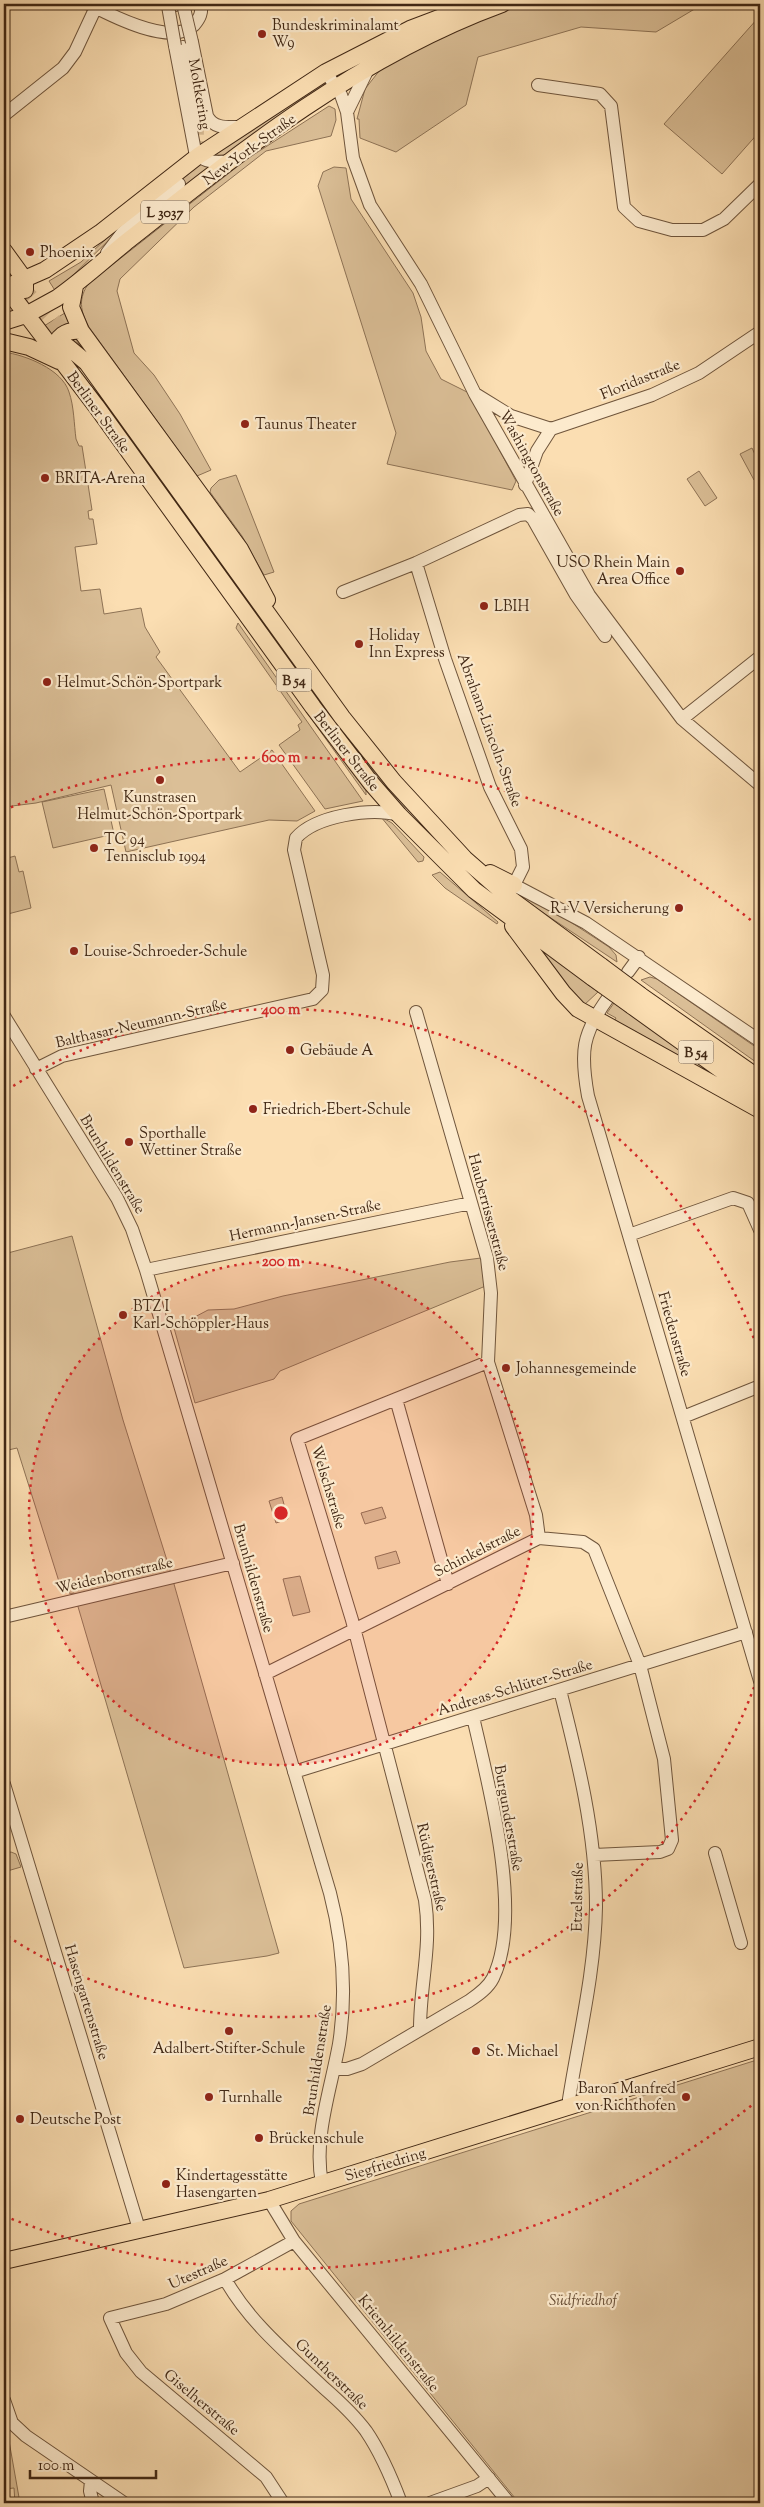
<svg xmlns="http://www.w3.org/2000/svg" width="764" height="2507" viewBox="0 0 764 2507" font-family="'Sorts Mill Goudy',serif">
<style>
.green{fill:#dbbf97;stroke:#8e7356}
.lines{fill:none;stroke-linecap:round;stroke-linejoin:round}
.minor-tunnel{stroke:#d6b992;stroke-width:12;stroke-dasharray:12 6;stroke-linecap:butt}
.major-tunnel{stroke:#d6b992;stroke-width:16;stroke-dasharray:16 8;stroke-linecap:butt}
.minor-casing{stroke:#6f553c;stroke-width:14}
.major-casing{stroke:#402714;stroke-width:18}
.minor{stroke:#fceacd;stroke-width:12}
.major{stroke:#fbdeb2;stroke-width:16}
.minor-bridge-casing{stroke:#6f553c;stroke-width:14;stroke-linecap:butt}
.major-bridge-casing{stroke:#402714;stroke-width:18;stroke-linecap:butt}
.minor-bridge{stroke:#fceacd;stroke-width:12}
.major-bridge{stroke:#fbdeb2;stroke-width:16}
.ring{fill:none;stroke:#d62828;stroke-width:2.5;stroke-dasharray:2.5 5}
.poi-dot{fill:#8f2418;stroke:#fceacd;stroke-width:2}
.labels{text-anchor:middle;stroke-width:4.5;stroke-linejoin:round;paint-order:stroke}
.shield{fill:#fceacd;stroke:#78624c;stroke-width:1}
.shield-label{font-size:14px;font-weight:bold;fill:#402714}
.poi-label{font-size:15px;fill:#402714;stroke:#fceacd;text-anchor:start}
.street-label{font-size:15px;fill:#402714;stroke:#fceacd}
.park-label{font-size:15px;font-style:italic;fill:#674d35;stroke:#fceacd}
.centre{fill:#d62828;stroke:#fceacd;stroke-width:2.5}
.ring-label{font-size:15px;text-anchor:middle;font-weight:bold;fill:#d62828;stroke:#fceacd;stroke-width:4.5;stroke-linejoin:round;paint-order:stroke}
</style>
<rect width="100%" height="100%" fill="#fbdeb2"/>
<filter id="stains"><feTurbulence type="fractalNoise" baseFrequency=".004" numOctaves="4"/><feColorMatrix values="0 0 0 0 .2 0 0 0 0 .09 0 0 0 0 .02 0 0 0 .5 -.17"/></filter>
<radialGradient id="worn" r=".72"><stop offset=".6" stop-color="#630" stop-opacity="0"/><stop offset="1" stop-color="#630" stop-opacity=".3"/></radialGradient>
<path class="green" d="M526,4h177l-47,28 -75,-5 -103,30 -12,48 -70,47 -36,-14 -1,-19h-2l8,-30 22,-28 85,-38z
M758,18l2,2v111l-38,43 -58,-50z
M321,84h6l-98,71h-19z
M329,106l6,3 1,11 -5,16 -65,15 -72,56 -74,72 -3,12 17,62 20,22 26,39 31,56 -14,6 -108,-149c-9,-16 -11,-29 0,-44l158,-124z
M201,160l12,4 -28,25 -10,-9z
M334,167l12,1 5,31 62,94 8,24 5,34 15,28 28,14 47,88 -4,9 -125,-26 9,-31 -78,-247 5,-14z
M118,228l1,2 -63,62 -7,-11 32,-19z
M68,311l3,12 -19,18 -8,-15z
M74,335l5,1 132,180 -3,2 -96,-132 -37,-47 -12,15 31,35 267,367c50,61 104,115 166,164 24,19 50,36 75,54l-3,3 -74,-54 -48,-40 -47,-44 -37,-40 -35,-42 -64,-86 -197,-273 -37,-46 1,-6z
M4,352c21,3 58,17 65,40 5,14 5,32 7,47l3,7h3l10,64 -4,1 1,8h4l4,25 -22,3 6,44 19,-2 4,25 37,-6 4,19 15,25 -4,5 84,115 32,-22 43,61 -18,10 -28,-1 -143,32 -15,-67 -75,18 -32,4z
M752,448l8,17v12l-6,3 -14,-26z
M699,471l18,27 -12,8 -18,-27z
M236,475l38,97 -10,3 -22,-39 -32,-44 1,-4 8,-8z
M242,622l124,164v9z
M238,623l125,178 -38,8 -46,-64 21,-15 -2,-5 4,-3 -66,-94z
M104,789l10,45 -61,14 -11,-46z
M381,817l11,6 32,34 -1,4 -5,1z
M15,856l4,16 4,-1 8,37 -27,7v-56z
M440,872l58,50 -1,2 -52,-36 -13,-13z
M514,890l55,31 40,26 7,8 1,7 -96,-64z
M523,934l64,50 11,8 -15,14z
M650,977l7,2 103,71v15l-119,-85z
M614,1003l14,10 132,90 -148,-78 4,-7 -9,-5z
M72,1236l51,184 47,150 109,383 -12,3 -83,12 -110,-375 -4,1 -2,-8 -7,2 -44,-140 -13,3v-197z
M481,1258l7,27 -208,86 -6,8 -79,24 -21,-75 34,-18 26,-1 49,-13 167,-34z
M282,1497l6,22 -12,4 -7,-22z
M382,1507l4,11 -21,6 -4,-11z
M396,1551l4,12 -22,6 -3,-12z
M300,1576l10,36 -17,4 -10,-37z
M11,1852l5,2 5,13 -17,5v-18z
M760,2059v444h-241l-228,-282v-10l8,-7z
M4,2418l2,6 14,79h-5l-1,-15 -10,1z"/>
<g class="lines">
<path class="minor-tunnel" d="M179,184c17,-19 21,-41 18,-66"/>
<path class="major-tunnel" d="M4,268c21,26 47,48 68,75"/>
<defs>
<path id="minor" d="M89,4c23,12 83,43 105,21 6,-7 8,-12 7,-21
M176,4v1
M192,42l15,74c7,13 20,11 33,11
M175,46l20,105c7,12 22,12 35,10
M183,47l14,71
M326,72l15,23 6,17 6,46 17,47 51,79 54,110 114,201 93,124 78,66
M538,85l62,9 11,12 13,101 15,14 33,9h31l21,-11 36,-35
M347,112l22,-45
M4,115l59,-47 12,-16 21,-45
M107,253l16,-21 56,-48
M477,395l34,21 40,13 101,-34 47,-22 61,-41
M525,485l12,-34 14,-22
M416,563l29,96 45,128 31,62 2,18 -9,18 72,38 174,118
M343,592l73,-29 103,-48 9,-1 5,5 43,76 29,41
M682,719l78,-62
M628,972l11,-15
M608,998c-26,36 -28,54 -20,98l172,585
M416,1012l71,246 4,35 -3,69 48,153 3,23
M4,1016l113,182 15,31 14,41 184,623c13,50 17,100 9,151 -8,45 -26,94 -17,139
M36,1069l26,-13 251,-57 9,-9 1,-15 -29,-125 2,-12c19,-22 75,-31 103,-23
M629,1235l104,-37 15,5 12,27
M146,1270l325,-67
M396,1399l52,185
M683,1417l77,-31
M4,1617l229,-54
M265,1674l274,-136 44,4 11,7 46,116 24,94 8,81 -4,9 -8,3 -66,3
M560,1690c18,71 36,143 36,217 -1,64 -17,129 -27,192l1,7
M294,1772l452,-140
M4,1784l135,445
M715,1853l26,90
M420,2029c0,-46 12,-82 5,-129l-73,-280 -55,-181 191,-77
M334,2069h13l15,-5 107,-63c9,-6 19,-13 24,-23 31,-63 -5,-195 -20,-261
M269,2200l25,41 215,262
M225,2279c25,44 62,74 99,109 15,13 30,27 42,43 15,22 26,48 35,72
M4,2400l8,23 14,13 98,67
M91,2481l-1,10 3,12
M283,2503l-17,-26 -125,-105 -15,-19 -16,-35 56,-14 59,-25 69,-38
M430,2503l47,-17 12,-8"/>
<path id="major" d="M4,251l21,29v10
M4,285l92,121 217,301 58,76 28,32 75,75 119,88
M75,286l-4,21 10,24 159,218 27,51
M4,288l41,-18 55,-37 98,-77 128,-84 84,-43 58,-22
M4,322l22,-7 31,-17c24,-17 45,-36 68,-55 117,-93 235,-187 377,-239
M4,341l25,6 30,14
M68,347l19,16 255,354 52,65 71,77 48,42 88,65
M54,351c2,-14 12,-22 27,-20
M490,873l24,12
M513,926l50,67 15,16 182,101
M640,995l120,84
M632,1006l128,92
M4,2261l265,-61 491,-153"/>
</defs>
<use href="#minor" class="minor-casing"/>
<use href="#major" class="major-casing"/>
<use href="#minor" class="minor"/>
<use href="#major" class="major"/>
<defs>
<path id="minor-bridge" d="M183,4l9,38
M168,6l7,40"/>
<path id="major-bridge" d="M601,966l39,29
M593,978l39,28"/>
</defs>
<use href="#minor-bridge" class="minor-bridge-casing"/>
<use href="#major-bridge" class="major-bridge-casing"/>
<use href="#minor-bridge" class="minor-bridge"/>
<use href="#major-bridge" class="major-bridge"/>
</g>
<circle cx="281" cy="1513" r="252" fill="#d62828" fill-opacity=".12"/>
<g class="ring">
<circle cx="281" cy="1513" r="252"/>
<path d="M759 1673A504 504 0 0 1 7 1936M7 1090A504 504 0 0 1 759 1353"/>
<path d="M757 2101A756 756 0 0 1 4 2216M4 810A756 756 0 0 1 757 925"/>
</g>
<g class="poi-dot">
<circle cx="262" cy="34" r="5"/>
<circle cx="30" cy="252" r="5"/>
<circle cx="245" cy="424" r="5"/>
<circle cx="45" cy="478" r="5"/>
<circle cx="680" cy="571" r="5"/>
<circle cx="484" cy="606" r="5"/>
<circle cx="359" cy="644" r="5"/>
<circle cx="47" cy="682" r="5"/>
<circle cx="160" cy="780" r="5"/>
<circle cx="94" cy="848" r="5"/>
<circle cx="679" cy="908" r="5"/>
<circle cx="74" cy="951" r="5"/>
<circle cx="290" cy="1050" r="5"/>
<circle cx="253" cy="1109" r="5"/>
<circle cx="129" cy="1142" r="5"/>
<circle cx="123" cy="1315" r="5"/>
<circle cx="506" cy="1368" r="5"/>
<circle cx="229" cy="2031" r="5"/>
<circle cx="476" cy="2051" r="5"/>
<circle cx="209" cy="2097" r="5"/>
<circle cx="686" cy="2097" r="5"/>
<circle cx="20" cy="2119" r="5"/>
<circle cx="259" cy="2138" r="5"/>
<circle cx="166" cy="2184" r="5"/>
</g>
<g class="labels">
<g class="shield">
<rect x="141" y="200.5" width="48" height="23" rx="4"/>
<rect x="276.5" y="668.5" width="35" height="23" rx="4"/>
<rect x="678.5" y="1040.5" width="35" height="23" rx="4"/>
</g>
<g class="shield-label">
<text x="165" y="217">L 3037</text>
<text x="294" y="685">B 54</text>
<text x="696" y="1057">B 54</text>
</g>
<g class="poi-label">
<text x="272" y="30">Bundeskriminalamt<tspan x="272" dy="17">W9</tspan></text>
<text x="40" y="257">Phoenix</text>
<text x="255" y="429">Taunus Theater</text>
<text x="55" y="483">BRITA-Arena</text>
<text x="670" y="567" text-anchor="end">USO Rhein Main<tspan x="670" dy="17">Area Office</tspan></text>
<text x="494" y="611">LBIH</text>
<text x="369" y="640">Holiday<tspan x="369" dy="17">Inn Express</tspan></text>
<text x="57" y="687">Helmut-Schön-Sportpark</text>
<text x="160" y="802" text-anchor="middle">Kunstrasen<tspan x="160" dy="17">Helmut-Schön-Sportpark</tspan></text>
<text x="104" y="844">TC 94<tspan x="104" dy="17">Tennisclub 1994</tspan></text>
<text x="669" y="913" text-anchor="end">R+V Versicherung</text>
<text x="84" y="956">Louise-Schroeder-Schule</text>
<text x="300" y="1055">Gebäude A</text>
<text x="263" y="1114">Friedrich-Ebert-Schule</text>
<text x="139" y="1138">Sporthalle<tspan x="139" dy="17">Wettiner Straße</tspan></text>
<text x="133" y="1311">BTZ I<tspan x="133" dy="17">Karl-Schöppler-Haus</tspan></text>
<text x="516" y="1373">Johannesgemeinde</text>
<text x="229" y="2053" text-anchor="middle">Adalbert-Stifter-Schule</text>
<text x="486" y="2056">St. Michael</text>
<text x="676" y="2093" text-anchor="end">Baron Manfred<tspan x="676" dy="17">von Richthofen</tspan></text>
<text x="219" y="2102">Turnhalle</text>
<text x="30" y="2124">Deutsche Post</text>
<text x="269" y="2143">Brückenschule</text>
<text x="176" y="2180">Kindertagesstätte<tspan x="176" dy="17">Hasengarten</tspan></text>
</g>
<g class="street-label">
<text transform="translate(200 94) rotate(80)" y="5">Moltkering</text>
<text transform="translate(249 149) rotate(-36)" y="5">New-York-Straße</text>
<text transform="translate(640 379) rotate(-22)" y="5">Floridastraße</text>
<text transform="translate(99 412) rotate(54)" y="5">Berliner Straße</text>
<text transform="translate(532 463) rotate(61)" y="5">Washingtonstraße</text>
<text transform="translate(490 730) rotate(70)" y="5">Abraham-Lincoln-Straße</text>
<text transform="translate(347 751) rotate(52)" y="5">Berliner Straße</text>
<text transform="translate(141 1023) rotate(-13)" y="5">Balthasar-Neumann-Straße</text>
<text transform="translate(113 1164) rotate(59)" y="5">Brunhildenstraße</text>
<text transform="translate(489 1212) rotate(75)" y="5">Hauberrisserstraße</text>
<text transform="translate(305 1220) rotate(-12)" y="5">Hermann-Jansen-Straße</text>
<text transform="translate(675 1334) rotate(74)" y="5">Friedenstraße</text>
<text transform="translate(329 1487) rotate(73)" y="5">Welschstraße</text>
<text transform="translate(477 1551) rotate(-27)" y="5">Schinkelstraße</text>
<text transform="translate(114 1575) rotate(-13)" y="5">Weidenbornstraße</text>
<text transform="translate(254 1578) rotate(74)" y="5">Brunhildenstraße</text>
<text transform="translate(515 1687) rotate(-17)" y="5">Andreas-Schlüter-Straße</text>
<text transform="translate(509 1818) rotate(80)" y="5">Burgunderstraße</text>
<text transform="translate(432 1867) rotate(77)" y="5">Rüdigerstraße</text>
<text transform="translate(577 1897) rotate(-89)" y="5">Etzelstraße</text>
<text transform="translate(87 2002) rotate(73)" y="5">Hasengartenstraße</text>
<text transform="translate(317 2060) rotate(-81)" y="5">Brunhildenstraße</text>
<text transform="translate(385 2164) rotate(-17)" y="5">Siegfriedring</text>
<text transform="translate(198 2272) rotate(-24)" y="5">Utestraße</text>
<text transform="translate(399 2343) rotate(51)" y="5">Kriemhildenstraße</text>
<text transform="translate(332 2374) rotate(44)" y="5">Guntherstraße</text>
<text transform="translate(202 2402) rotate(40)" y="5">Giselherstraße</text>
</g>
<g class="park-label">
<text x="583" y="2305">Südfriedhof</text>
</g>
</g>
<circle cx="281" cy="1513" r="8" class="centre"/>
<g class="ring-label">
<text x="281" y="762">600 m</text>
<text x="281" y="1014">400 m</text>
<text x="281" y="1266">200 m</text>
</g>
<rect width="764" height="2507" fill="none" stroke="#fbdeb2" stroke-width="20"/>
<rect x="5" y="5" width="754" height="2497" fill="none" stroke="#402714" stroke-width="2.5"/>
<rect x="10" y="10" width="744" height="2487" fill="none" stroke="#402714"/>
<path d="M30 2470v8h126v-8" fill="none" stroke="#402714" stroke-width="2.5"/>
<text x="38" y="2470" font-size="15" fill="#402714" stroke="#fceacd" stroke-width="4" paint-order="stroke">100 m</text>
<rect width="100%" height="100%" filter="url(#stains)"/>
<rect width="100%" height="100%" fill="url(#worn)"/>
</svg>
